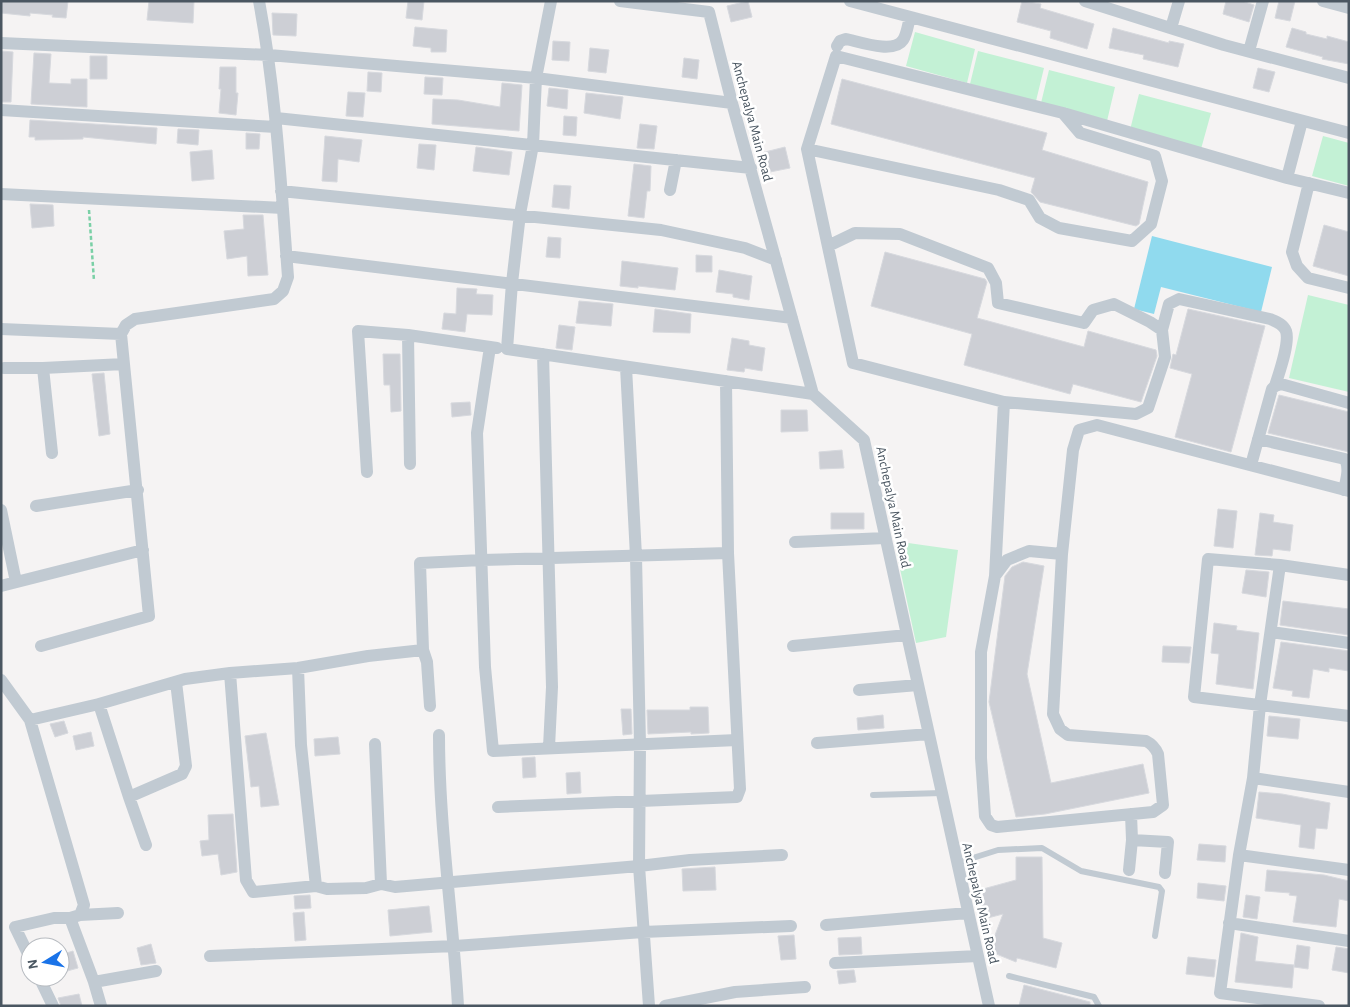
<svg xmlns="http://www.w3.org/2000/svg" width="1350" height="1007" viewBox="0 0 1350 1007" font-family="'Alegreya Sans',sans-serif">
<style>
.green{fill:#c3f1d5}
.water{fill:#90daee}
.building{fill:#cdcfd5;stroke:#d7d9de}
.lines{fill:none;stroke-linecap:round;stroke-linejoin:round}
.path{stroke:#7ad0a6;stroke-width:2.5;stroke-dasharray:4 2.5;stroke-linecap:butt}
.service{stroke:#c1cad2;stroke-width:6}
.minor{stroke:#c1cad2;stroke-width:12}
.labels{text-anchor:middle;stroke-width:5;stroke-linejoin:round;paint-order:stroke}
.street-label{font-size:14px;fill:#4a5661;stroke:#fff}
</style>
<rect width="100%" height="100%" fill="#f5f3f3"/>
<path class="green" d="M915,32l60,17 -8,34 -61,-17z
M978,51l66,17 -8,33 -66,-17z
M1049,70l66,17 -8,34 -66,-18z
M1139,94l72,19 -10,36 -71,-19z
M1323,136l26,7v43l-37,-10z
M1308,295l41,10v87l-60,-14z
M894,541l64,9 -12,87 -30,6z"/>
<path class="water" d="M1152,236l120,31 -11,45 -100,-25 -7,27 -20,-5z"/>
<path class="building" d="M1,1h67l-2,17 -14,-1 1,-2 -23,-2v3l-29,-3z
M149,1h45l-1,22 -46,-3z
M408,1h16l-2,19 -16,-2z
M748,1l4,16 -21,5 -4,-16z
M1022,1l19,3 -1,4 54,16 -7,25 -37,-11 1,-7 -34,-9z
M1226,1h16l12,4 -5,17 -26,-8z
M1279,1h16l-5,20 -15,-3z
M272,13l25,1 -1,22 -23,-1z
M415,27l32,3 -1,22h-15v-4l-18,-2z
M1113,28l56,15v-2l15,3 -6,23 -35,-8 1,-4 -35,-7z
M1292,28l14,4v2l21,5v-3l22,6v22l-27,-5 1,-2 -37,-10z
M553,41l17,1 -1,19 -17,-1z
M590,48l19,2 -3,23 -18,-2z
M1,51l12,1 -2,50h-10z
M34,53l17,1 -2,29 22,1v-5h16v28l-56,-3z
M90,56h17v23h-17z
M684,58l15,2 -2,19 -15,-2z
M220,67h16v26h2l-2,22 -17,-2 2,-24h-2z
M1258,68l17,4 -6,20 -16,-4z
M368,72l14,1 -1,19 -14,-1z
M425,77l18,1 -1,17 -18,-1z
M842,79l205,54 -5,17 106,32 -9,42 -3,2 -96,-24 -9,-10 4,-14 -204,-54z
M502,83l20,2 -3,46 -87,-7 1,-25 25,1 42,7z
M549,88l19,2 -1,19 -20,-3z
M348,92l17,1 -2,24 -17,-1z
M586,93l37,4 -3,22 -36,-6z
M564,116l13,1 -1,19 -13,-1z
M30,120l127,8 -1,16 -73,-7v2l-48,1v-3h-6z
M640,124l17,2 -3,23 -17,-1z
M178,129l21,1 -1,15 -21,-2z
M246,133l14,1 -1,15h-13z
M325,136l37,4 -3,22 -21,-3 -1,23 -15,-1z
M419,144l17,1 -2,25 -17,-2z
M476,147l36,5 -3,23 -36,-4z
M785,147l5,21 -25,5 -4,-20z
M212,150l2,29 -22,2 -2,-29z
M634,164l17,2 -1,25h-3l-3,27 -16,-2z
M554,185l17,1 -2,23 -17,-2z
M30,204l23,1 1,21 -22,2z
M243,215h20l5,60 -20,1 -1,-20 -20,3 -3,-28 20,-2z
M1324,225l25,7v44l-36,-10z
M548,237l13,1 -1,20 -14,-1z
M885,252l100,27 2,3 -10,36 107,29 4,-16 68,19 1,6 -16,46 -68,-18 -3,10 -106,-29 8,-31 -101,-28z
M696,255l16,1v16h-16z
M622,261l56,7 -3,22 -37,-4v2l-18,-2z
M719,270l33,6 -3,24 -16,-3v-3l-17,-2z
M457,288l20,1 -1,5 17,1 -1,20 -25,-1 -2,18 -23,-3 2,-16 12,1z
M579,301l34,3 -2,22 -35,-3z
M655,309l36,5 -1,19 -37,-1z
M1188,309l77,17 -34,126 -56,-15 17,-63 -22,-6 3,-14 3,1z
M559,325l16,2 -3,23 -16,-2z
M732,338l17,3v4l16,3 -3,23 -17,-3 -1,4 -17,-2z
M383,354h17l1,57 -10,1 -1,-27h-6z
M104,373l6,61 -11,2 -7,-62z
M1279,395l70,17v40l-81,-19z
M470,402l1,13 -19,2 -1,-14z
M781,410h26l1,21 -27,1z
M842,450l2,18 -24,1 -1,-17z
M1218,509l19,2 -4,37 -19,-2z
M831,513h33v16h-33z
M1260,513l14,2 -1,7 20,3 -3,26 -17,-2 -1,7 -17,-1z
M1023,562l21,4 -17,108 24,109 92,-19 6,29 -104,21 -29,3 -27,-115 16,-126 7,-9z
M1246,570l23,2 -3,25 -24,-4z
M1283,601l66,8v26l-69,-10z
M1214,623l23,3 -1,4 23,3 -6,56 -37,-5 3,-30 -8,-1z
M1281,642l68,9v20l-20,-3v4l-16,-3 -4,29 -17,-2 1,-5 -20,-3z
M1163,646l28,1 -2,16 -27,-1z
M690,707h18l1,26 -18,1v-2l-43,2 -1,-24h43z
M621,709h10l1,25 -9,1z
M883,715l1,13 -26,2 -1,-12z
M1269,716l31,3 -2,20 -31,-3z
M64,721l4,12 -13,4 -5,-13z
M91,732l3,14 -18,4 -3,-14z
M266,733l13,72 -18,2 -2,-21 -8,1 -6,-51z
M338,737l2,17 -25,2 -1,-17z
M535,757l1,20 -13,1 -1,-20z
M580,772l1,21 -14,1 -1,-21z
M1259,792l23,2 48,9 -3,26 -11,-1 -2,21 -15,-2 2,-22 -45,-7z
M233,814l4,58 -16,3 -3,-21 -16,2 -2,-15 9,-1 -1,-25z
M1199,844l27,2 -1,16 -28,-2z
M1016,857h26l1,81 19,5 -6,25 -39,-10 -1,4 -27,-11 14,-37 -23,6 -8,-28 44,-12z
M715,867l1,23 -33,1 -1,-22z
M1267,870l57,5 25,6v20l-10,-2 -3,28 -43,-5 4,-26 -8,-1 1,-2 -25,-2z
M1198,883l28,3 -2,15 -27,-3z
M310,895l1,13 -16,1 -1,-13z
M1246,895l14,2 -3,22 -14,-2z
M429,906l3,26 -42,4 -2,-26z
M304,912l2,28 -11,1 -2,-28z
M1241,933l17,4 -3,24 39,4 -2,23 -57,-6z
M794,935l2,24 -15,1 -3,-24z
M861,937l1,17 -23,1 -1,-17z
M151,944l5,19 -15,2 -4,-17z
M1297,945l13,2 -2,22 -14,-2z
M1336,947l13,2v24l-17,-3z
M73,951l5,17 -18,5v-18z
M1188,957l28,3 -2,17 -28,-3z
M854,970l2,12 -17,2 -2,-13z
M1024,985l66,17v4h-71z
M79,994l3,12h-21l-3,-8z"/>
<g class="lines">
<path class="path" d="M89,210l5,71"/>
<path class="service" d="M873,795l69,-2
M957,863l41,-13 44,-2 39,23 78,16 3,4 -7,45
M1009,976l85,21 5,9"/>
<path class="minor" d="M551,1l-15,77 -3,67 -13,69 -8,69 -5,66 306,45
M620,1l89,11
M850,1l499,132
M1085,1l139,44 125,33
M1323,1l26,7
M709,12l23,91 81,291 51,46 125,566
M1171,28l8,-27
M1,43l268,12 267,23 196,25
M837,46l3,-5 6,-2c14,3 48,15 57,1 4,-6 5,-16 7,-23
M1249,51l14,-50
M1,110l275,17
M276,118l475,50
M807,149l192,41 30,10 11,18 19,10 73,13 19,-17 11,-43 -7,-25 -75,-23 -17,-20
M1287,178l15,-57
M1309,183l-17,69 5,14 11,12 41,10
M670,190l6,-30
M281,191l380,39 84,18 31,12
M1,194l282,14
M828,246l27,-13 45,1 88,34 8,15 2,20 86,20 9,-13 21,-6 36,18 12,8 3,27 -17,51 -12,6 -132,-12 -151,-39 -46,-214 29,-93 227,57 224,65 62,15
M286,256l506,62
M1,329l120,5
M1162,330l7,-26 10,-5 91,20c7,3 13,5 16,12 4,12 -7,42 -11,55
M408,335l2,129
M490,347l-13,86 8,234 8,84 244,-11
M543,354l9,333 -3,60
M626,367l10,189 4,189 -1,121 10,140
M4,368h39l81,-4
M43,368l9,85
M1258,439l87,20c5,10 1,21 -1,31
M1251,465l21,-76 3,-3 6,-2 68,19
M367,472l-9,-141 50,4 89,13
M36,506l102,-16
M1,510l15,72
M795,542l90,-4
M1062,554l-9,160 7,15 8,6 78,6c6,3 9,6 12,13l5,51 -10,7 -156,15 -6,-2 -6,-9 -4,-58v-106l14,-76 12,-16 22,-9 33,3 11,-104 6,-20 18,-5 252,66
M1280,565l-20,140 -7,73 -14,77 -19,138 99,13
M1349,575l-69,-10 -72,-6 -14,138 155,19
M995,576l9,-174
M1,586l142,-36
M1271,632l78,11
M41,646l108,-30 -28,-282 5,-9 9,-6 139,-20 9,-8 5,-14c-7,-92 -12,-185 -29,-276
M793,646l114,-11
M423,650l4,12 3,44
M298,668l3,77 15,141
M230,673l16,207 7,12 63,-6 11,3 39,-1 15,-4 14,3 244,-21 51,-6 92,-5
M1,680l29,40 54,185 -4,10 -10,3 24,64 62,-11
M859,690l59,-5
M99,704l30,93 53,-23 4,-8 -10,-84
M30,720l69,-16 86,-25 45,-6 68,-5 70,-12 55,-6 -3,-87 62,-3 246,-7 -2,-172
M439,735c0,91 14,181 19,271
M817,743l112,-9
M375,744l6,140
M1253,778l96,14
M129,797l17,48
M498,807l239,-10 3,-8 -12,-236
M1131,814l1,26
M1239,855l110,15
M1129,870l3,-30 36,2 -3,31
M80,915l38,-2
M1229,923l120,18
M826,925l142,-12
M210,956l245,-10 188,-14 148,-6
M30,958l-15,-31 39,-9h16
M835,963l143,-7
M39,977l14,29
M94,982l7,24
M665,1006l70,-14 70,-5"/>
</g>
<g class="labels">
<g class="street-label">
<text transform="translate(753 121) rotate(75)" y="5">Anchepalya Main Road</text>
<text transform="translate(894 507) rotate(78)" y="5">Anchepalya Main Road</text>
<text transform="translate(981 903) rotate(77)" y="5">Anchepalya Main Road</text>
</g>
</g>
<rect width="1350" height="1007" fill="none" stroke="#4a5661" stroke-width="5"/>
<g transform="translate(45 962) rotate(260)"><circle r="24" fill="#ffffff" stroke="#b7bbc0"/>
<path d="M0-4L9 19L0 12L-9 19Z" fill="#1a73e8"/>
<text y="-8" font-size="14" font-weight="bold" text-anchor="middle" fill="#4a5661">N</text>
</g>
</svg>
